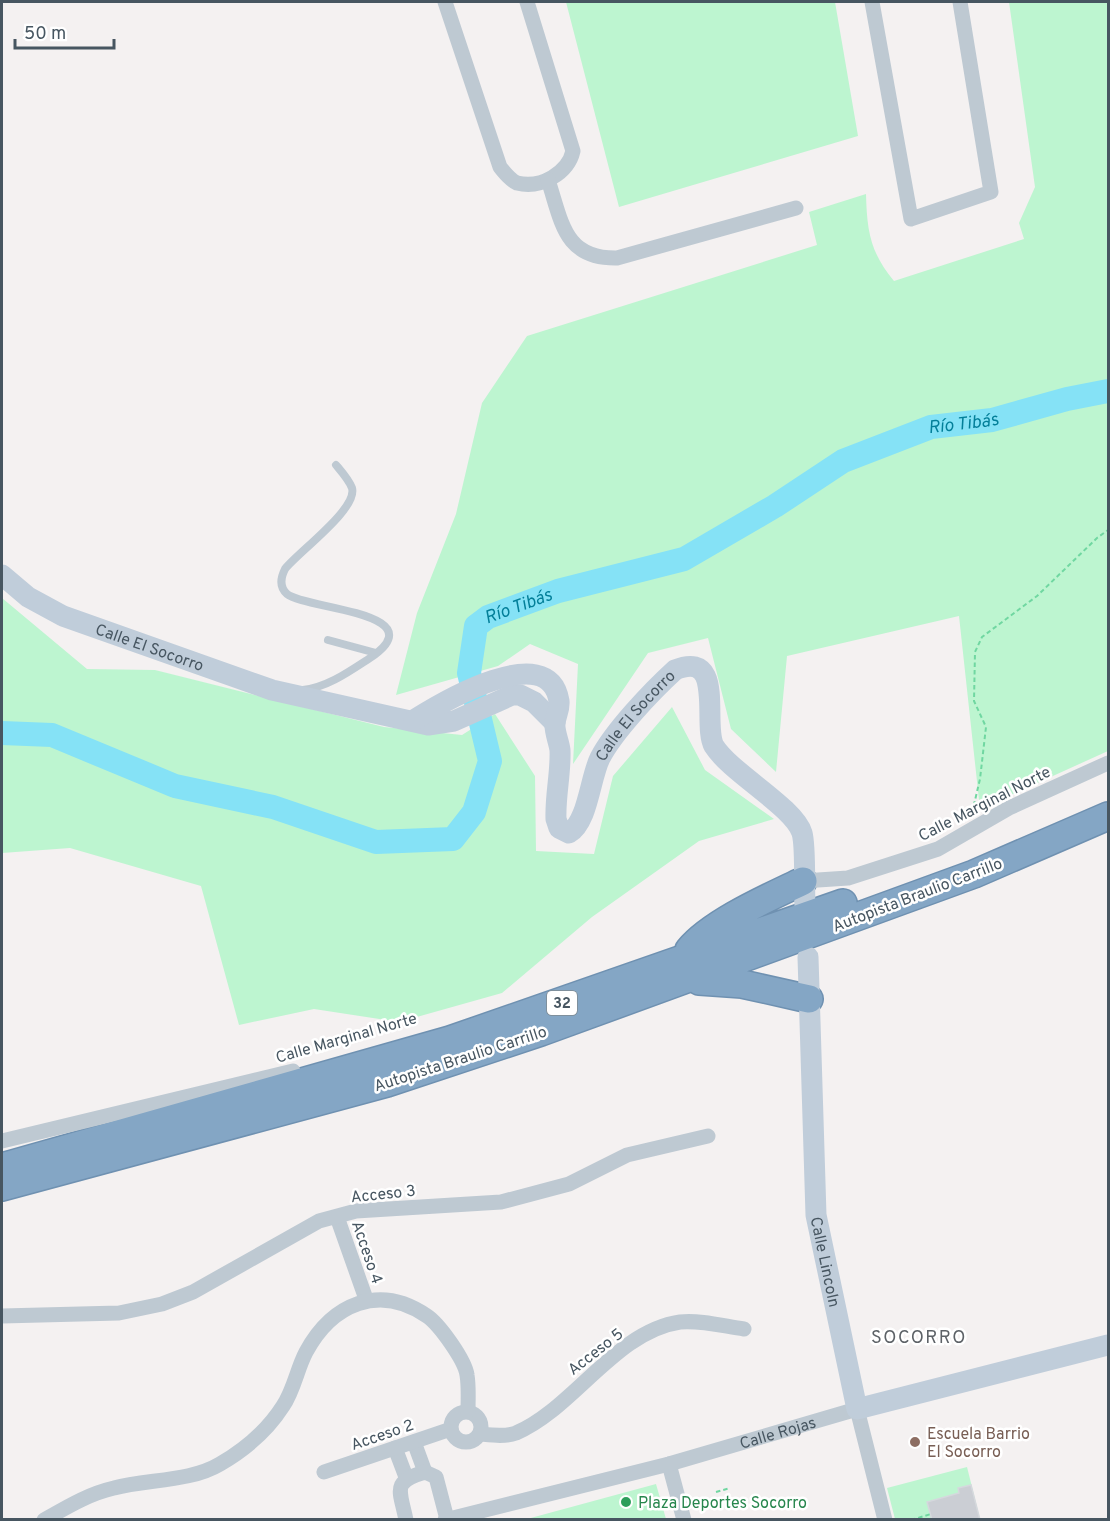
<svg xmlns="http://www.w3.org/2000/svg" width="1110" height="1521" viewBox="0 0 1110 1521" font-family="Overpass,sans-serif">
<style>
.green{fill:#bdf5d0}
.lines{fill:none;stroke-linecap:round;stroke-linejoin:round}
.river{stroke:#85e2f6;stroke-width:24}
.building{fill:#cbced4;stroke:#d5d8dd;stroke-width:1.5}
.highway-casing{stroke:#6f91b1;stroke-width:30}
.path{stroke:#70d7a1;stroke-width:2;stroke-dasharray:4.5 3;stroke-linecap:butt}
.lane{stroke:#bec9d2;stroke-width:8}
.street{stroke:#bec9d2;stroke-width:15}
.secondary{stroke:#c0cdda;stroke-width:21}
.highway{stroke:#84a6c5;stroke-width:27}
.education-dot{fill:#8d6e63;stroke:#fff;stroke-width:2}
.leisure-dot{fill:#2e9e5b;stroke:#fff;stroke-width:2}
.labels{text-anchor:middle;stroke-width:5;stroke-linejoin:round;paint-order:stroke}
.shield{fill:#fff;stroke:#7e8990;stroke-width:1.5}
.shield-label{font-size:15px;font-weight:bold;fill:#475661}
.street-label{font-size:16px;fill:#475661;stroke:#fff}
.education-label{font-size:16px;fill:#785e54;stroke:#fff;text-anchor:start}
.leisure-label{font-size:16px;fill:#27864d;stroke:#fff;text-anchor:start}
.water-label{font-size:18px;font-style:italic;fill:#037f99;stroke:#fff}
.neighbourhood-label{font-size:18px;letter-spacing:1.5px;fill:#5d6267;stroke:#fff}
</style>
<rect width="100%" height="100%" fill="#f4f1f1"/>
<path class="green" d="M566,2h269l23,134 -239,71z
M1009,2h99v749l-128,58 -21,-193 -172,40 -11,116 -45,-43 -23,-91 -60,15 -75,111 5,-100 -48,-20 -32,22 -102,29 21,-82 39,-99 26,-111 45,-67 290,-91 -8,-33 57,-18c1,37 4,58 28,87l130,-42 -5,-16 16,-36z
M2,598l85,71 68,1 229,57 78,8 33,-21 40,62 1,75 58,3 19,-78 59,-69 33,63 69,49 -75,22 -107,76 -90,76 -103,29 -85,-13 -75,16 -38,-139 -131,-38 -68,5z
M967,1467l13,52h-85l-8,-31z
M656,1484l10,35h-139z"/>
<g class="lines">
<path class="river" id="s1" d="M2,733l50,2 123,51 98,21 103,35 77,-3 21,-27 16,-51 -21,-88 7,-47 12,-9 70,-26 126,-32 91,-53 68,-45 88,-34 61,-7 75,-21 41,-8"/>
</g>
<path class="building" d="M971,1485l9,35h-48l-5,-18 32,-9 -1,-5z"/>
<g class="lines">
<defs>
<path id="highway" d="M689,950c23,-28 81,-53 114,-69
M699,981l43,3 67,15
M2,1167l448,-127 393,-137
M2,1187l385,-104 154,-51 433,-158 134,-58"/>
</defs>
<use href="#highway" class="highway-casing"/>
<path class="path" d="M972,813l8,-34 6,-52 -12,-26 1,-49 7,-15 55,-41 60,-58 11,-8
M716,1492l14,-4
M911,1520l20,-6"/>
<path class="lane" d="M328,640l48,13
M303,690c25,-3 47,-19 67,-32 68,-46 -66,-49 -83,-64 -8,-7 -6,-17 -2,-25 12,-16 73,-60 67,-81 -3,-8 -11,-17 -16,-23"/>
<g class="street">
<path d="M445,2l55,165c5,6 10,13 17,16 24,6 51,-10 56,-32l-46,-149"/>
<path d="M872,2l39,217 80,-27 -31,-190"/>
<path d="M548,180c14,42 16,79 69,78l179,-50"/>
<path d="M803,881l45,-3 90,-29 71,-41 99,-45"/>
<path d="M2,1141l291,-70"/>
<path d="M337,1217l29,82"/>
<path d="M2,1316l117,-3 43,-9 31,-12 126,-71 37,-10 145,-9 68,-18 58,-29 81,-19"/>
<circle cx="466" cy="1427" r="15"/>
<path d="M480,1434c11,1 25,3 36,-1 57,-24 100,-102 164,-111 21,-2 43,4 64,7"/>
<path d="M414,1442l11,30"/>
<path d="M395,1448l11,29"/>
<path d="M669,1464l15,56"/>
<path d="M324,1472l127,-43"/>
<path d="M44,1520c23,-13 44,-26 70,-32 33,-9 76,-6 106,-24 26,-15 47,-33 63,-58 11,-16 14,-37 23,-54 26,-48 73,-69 121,-36 12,8 38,44 40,59 2,12 1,25 1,36"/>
<path d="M406,1520c-6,-30 -15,-38 19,-48l11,5 11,42"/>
<path id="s2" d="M445,1520l224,-56 188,-55 28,111"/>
</g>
<g class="secondary">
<path id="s3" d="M2,575l26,22 35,19 209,74 156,35 26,-4 58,-26h8l14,7 21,21"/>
<path id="s4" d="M414,720c27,-17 135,-82 145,-19 1,8 -3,14 -4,22 -1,8 4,19 5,27 1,23 -5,46 -4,69l3,9 10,5c19,-11 21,-55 31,-75 14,-27 52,-67 75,-88 51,-21 27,55 39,76 17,27 80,61 88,87 4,13 2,56 3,73"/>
<path id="s5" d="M808,957l8,258 41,194 251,-64"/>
</g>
<use href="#highway" class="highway"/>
</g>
<circle class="education-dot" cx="915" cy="1442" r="6"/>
<circle class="leisure-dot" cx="626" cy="1502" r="6"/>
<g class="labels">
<rect class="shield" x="547" y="991" width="30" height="24" rx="4.5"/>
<g class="shield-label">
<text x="562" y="1008">32</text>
</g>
<g class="street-label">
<text dy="6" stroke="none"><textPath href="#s3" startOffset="166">Calle El Socorro</textPath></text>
<text dy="6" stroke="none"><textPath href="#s4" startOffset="447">Calle El Socorro</textPath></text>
<text transform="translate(984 803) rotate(-27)" y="6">Calle Marginal Norte</text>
<text transform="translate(917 894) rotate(-21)" y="6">Autopista Braulio Carrillo</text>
<text transform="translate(346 1037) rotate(-16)" y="6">Calle Marginal Norte</text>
<text transform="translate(460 1058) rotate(-18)" y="6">Autopista Braulio Carrillo</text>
<text transform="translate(383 1193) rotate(-6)" y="6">Acceso 3</text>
<text transform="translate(368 1252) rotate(71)" y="6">Acceso 4</text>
<text dy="6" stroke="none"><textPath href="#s5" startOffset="306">Calle Lincoln</textPath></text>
<text transform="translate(595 1351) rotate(-38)" y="6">Acceso 5</text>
<text dy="6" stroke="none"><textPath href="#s2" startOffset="344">Calle Rojas</textPath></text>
<text transform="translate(382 1434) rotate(-19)" y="6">Acceso 2</text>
</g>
<g class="education-label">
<text x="927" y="1439">Escuela Barrio<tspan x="927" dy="18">El Socorro</tspan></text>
</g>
<g class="leisure-label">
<text x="638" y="1508">Plaza Deportes Socorro</text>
</g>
<g class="water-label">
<text dy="6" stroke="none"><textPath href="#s1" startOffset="1228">Río Tibás</textPath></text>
<text dy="6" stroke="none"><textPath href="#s1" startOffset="742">Río Tibás</textPath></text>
</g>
<g class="neighbourhood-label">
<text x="919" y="1343">SOCORRO</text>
</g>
</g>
<rect width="1110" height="1521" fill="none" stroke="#475661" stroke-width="6"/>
<path d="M15 39v9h99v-9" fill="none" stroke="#475661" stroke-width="3"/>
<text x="24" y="39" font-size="18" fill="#475661" stroke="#ffffff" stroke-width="4.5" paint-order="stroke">50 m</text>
</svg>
